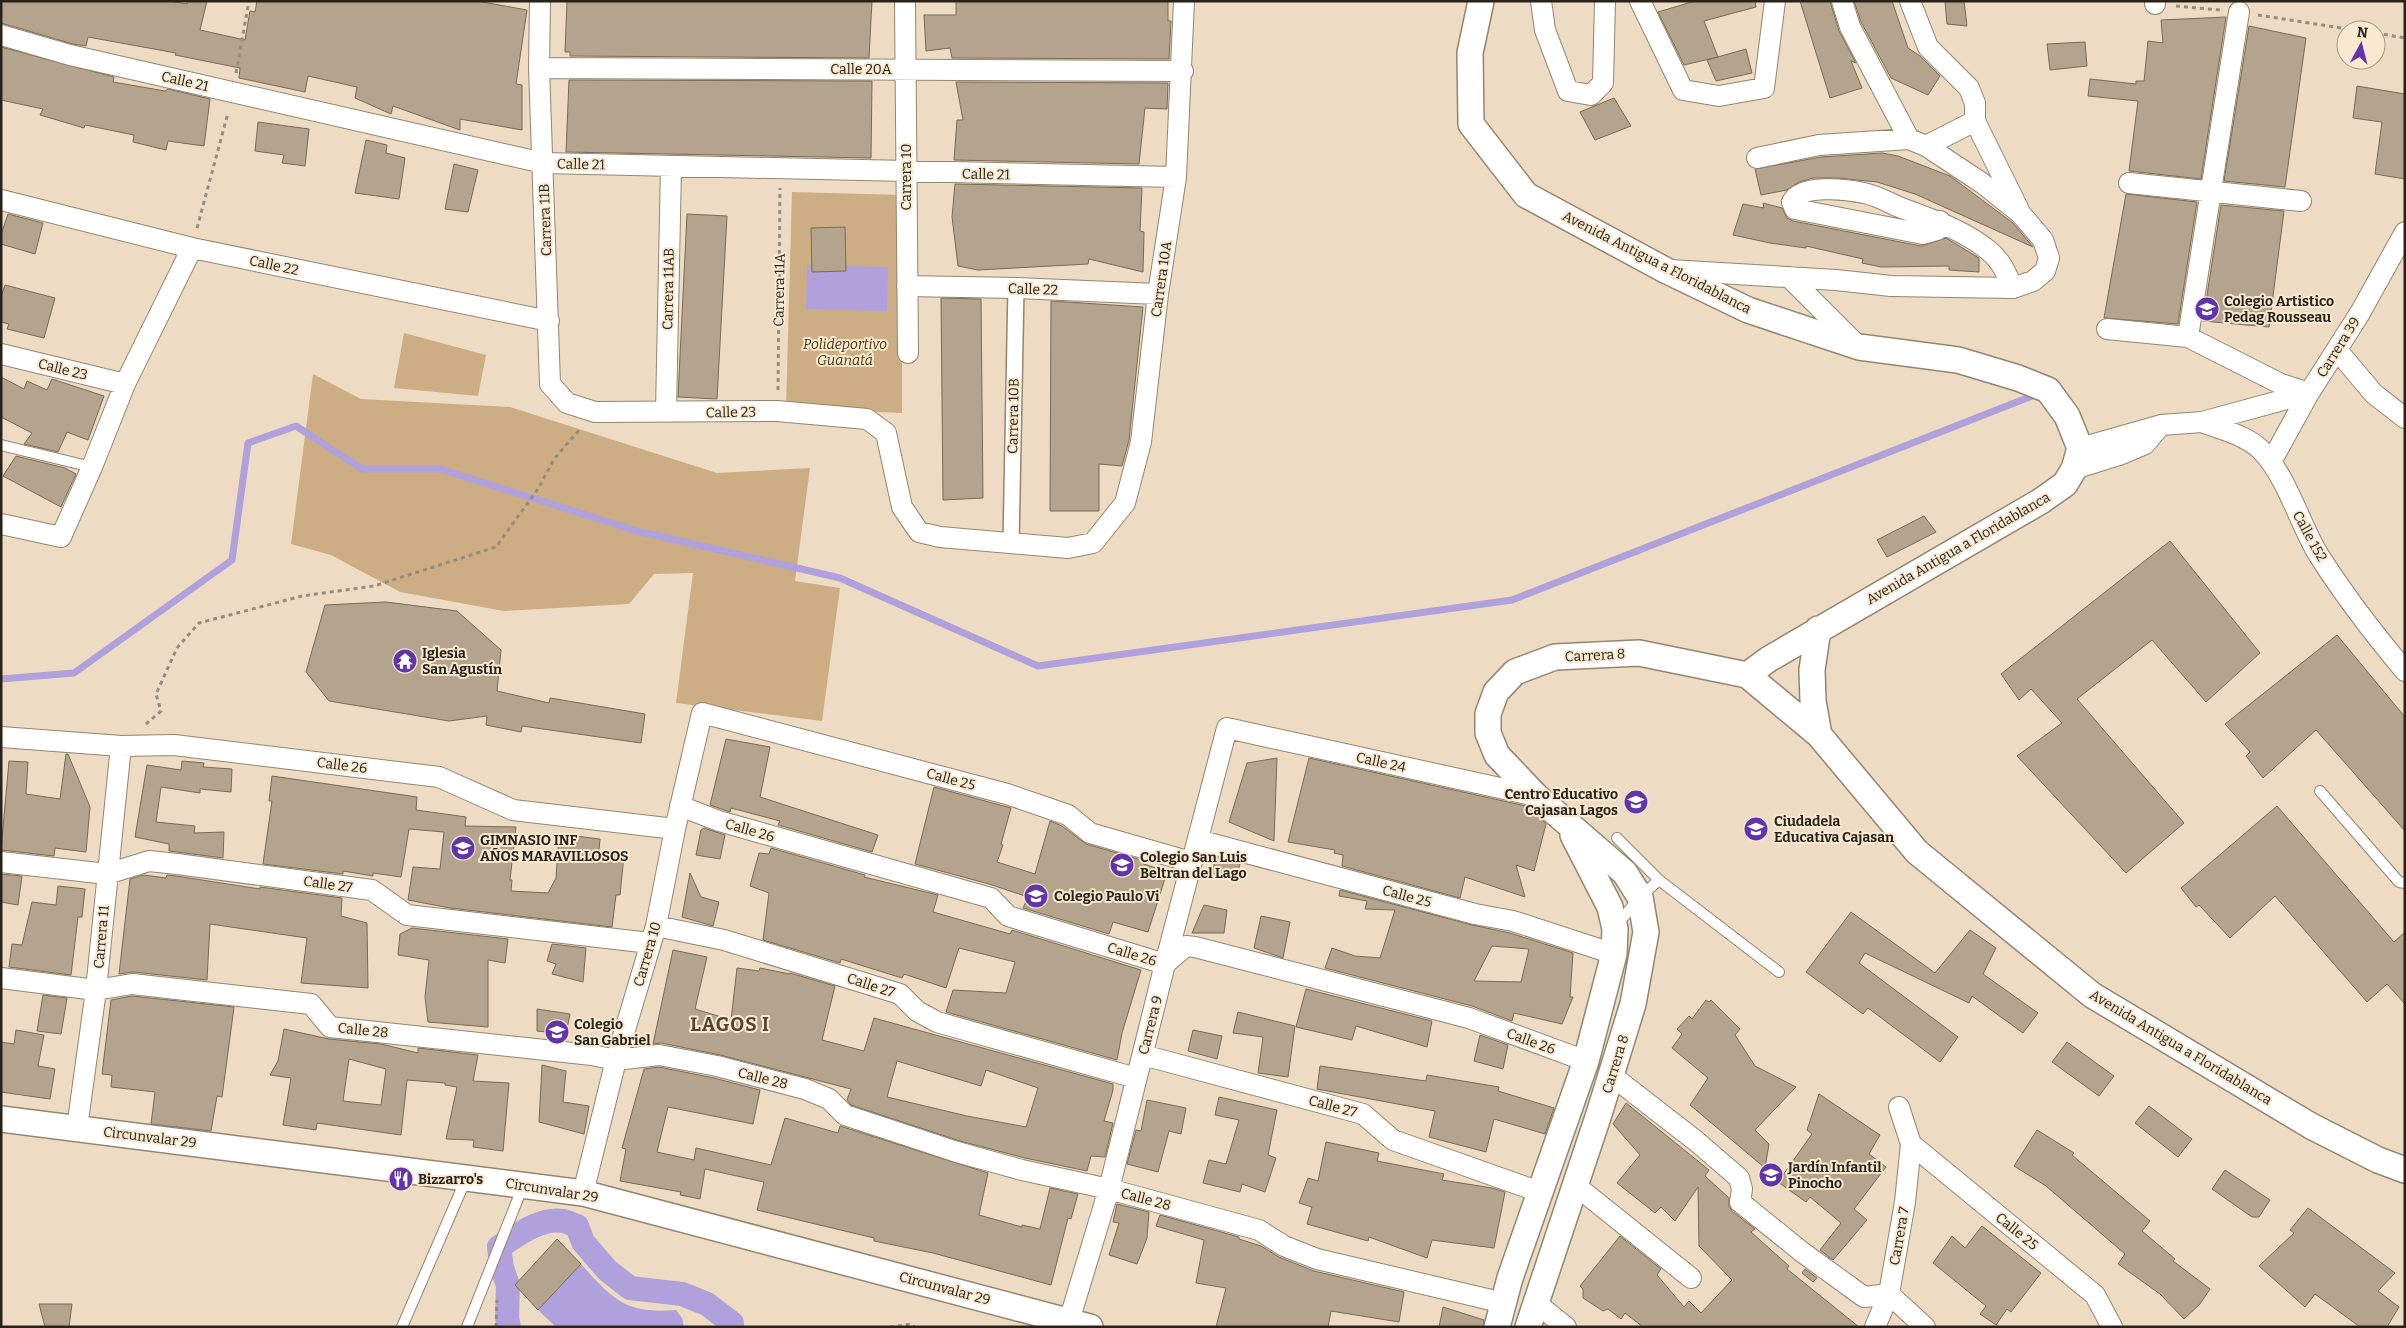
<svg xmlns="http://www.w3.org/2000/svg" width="2406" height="1328" viewBox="0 0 2406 1328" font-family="Bitter,serif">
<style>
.green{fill:#cdae84}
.water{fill:#b0a1dc}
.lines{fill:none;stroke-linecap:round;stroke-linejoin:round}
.stream{stroke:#b0a1dc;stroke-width:7}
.canal{stroke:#b0a1dc;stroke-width:24}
.building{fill:#b4a48d;stroke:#796a55;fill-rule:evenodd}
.service-casing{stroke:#95856f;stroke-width:12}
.pedestrian-casing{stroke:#95856f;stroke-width:18}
.minor-casing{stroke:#95856f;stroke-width:22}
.tertiary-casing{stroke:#95856f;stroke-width:28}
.path{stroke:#988c7b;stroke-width:3;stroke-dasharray:4 4;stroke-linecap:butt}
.service{stroke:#fff;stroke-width:10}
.pedestrian{stroke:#fff;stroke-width:15}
.minor{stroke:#fff;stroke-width:20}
.tertiary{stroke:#fff;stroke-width:25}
.labels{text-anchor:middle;stroke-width:4;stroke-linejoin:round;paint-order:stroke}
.street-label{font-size:14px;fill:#282219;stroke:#fae9d1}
.poi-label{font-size:14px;font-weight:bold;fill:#282219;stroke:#fae9d1;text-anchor:start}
.park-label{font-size:14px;font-style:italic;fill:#4e3405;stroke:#fae9d1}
.district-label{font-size:19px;font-weight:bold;letter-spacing:1px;fill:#52432f;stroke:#fae9d1}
</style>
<rect width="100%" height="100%" fill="#eddbc4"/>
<path class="green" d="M792,192l110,3v218l-116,-5z
M404,333l82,22 -8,41 -84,-8z
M313,374l48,25 149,8 207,66 93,-5 -15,113 45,7 -18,133 -146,-18 17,-130 -39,1 -25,30 -125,7 -104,-19 -69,-37 -40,-11z"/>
<path class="water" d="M807,265l81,2 -1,44 -81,-2z
M581,1264c32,36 45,50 95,46l6,8 2,9h-128l-18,-17z"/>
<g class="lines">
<path class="stream" d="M1,679l73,-6 158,-113 16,-117 48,-17 66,43h78l197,62 203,47 198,88 474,-66 528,-207"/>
<path class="canal" d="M509,1327l-2,-9 1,-33 -6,-17 -3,-21c17,-11 41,-30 64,-26 4,0 10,4 14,5l6,16 24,28 23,18 52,6 25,10 25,19v4"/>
</g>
<path class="building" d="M1,1h168l18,3v-3h20l-7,29 45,10 5,-29 5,1 2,-11h220l50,9 -11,74 6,1v45l-62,-11v11l-67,-24 -2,8 -36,-16 2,-11 -49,-11 -3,16 -66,-14 1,-10 -65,-13 1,-2 -88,-16 -2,9 -13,-2 -72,-21z
M567,1h305l-3,57 -299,-2v-4h-5z
M956,1h212v20h3l-2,38 -217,-1 -2,-10 -24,3 -2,-36h32z
M1695,1h60l1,6 -52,14 14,36 -34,8 -26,-53z
M1800,1h30l9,30 17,32 -5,-2 11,27 -32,10z
M1854,1h38l16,47 12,8 20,20 -12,19 -37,-17 -30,-56z
M1945,1h19l3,25 -20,-2z
M2226,17l-25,162 -72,-8 9,-70 -50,-5 2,-17 46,5v-3h8l4,-40 15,2 -2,-23z
M2249,26l57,12 -21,149 -61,-6z
M2085,42l2,24 -37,4 -3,-26z
M1,47l113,30 -1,5 52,9 3,-2 42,10 -6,47 -36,-5 -2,9 -33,-8 1,-7 -49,-10 -1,3 -44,-13 3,-6 -42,-9z
M1746,49l6,24 -36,8 -9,-21z
M569,80l303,1 -1,77 -305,-6z
M956,82l212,1 -1,26 -22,-1 -6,56 -185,-4 3,-40h6z
M2357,86l48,8v85l-30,-5 7,-52 -29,-4z
M1614,98l17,28 -36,14 -15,-28z
M258,122l51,7 -4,37 -23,-3 2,-8 -29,-4z
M366,140l21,5 -1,8 19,5 -6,41 -44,-6z
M1882,153l16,3 52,20 63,47 20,24 -118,-53 -38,-12 -40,-4h-24l-14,4 -12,8 -26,5 -6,-26 66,-12z
M454,164l24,6 -10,42 -23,-3z
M955,184l187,4 -2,43 4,1 -1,40 -54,-13 -1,5 -110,6 -20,-4 -6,-49z
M2126,194l71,8 -19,122 -74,-6z
M1763,203l19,5 5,10 6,3 128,25 25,-8 33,20v14l-30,-2v-4l-68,1 -19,-4 1,-4 -57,-13v2l-36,-5 -37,-8 10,-31 21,4z
M2221,205l63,6 -15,116 -66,-6z
M8,214l35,9 -8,31 -34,-10v-9z
M687,214l40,2 -10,183 -39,-2z
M845,227l1,44 -34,1 -1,-44z
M5,285l50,13 -11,40 -37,-9 2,-5 -8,-2v-25z
M941,298l40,1 2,199 -40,2z
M1051,301l92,6 -14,133 -7,26 -23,-2v47h-49z
M1,377l23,12 3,-8 20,9 5,-11 52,17 -16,44 -21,-8 -9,20 -34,-8 8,-11 -31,-16z
M16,456l49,12 11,6 -15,33 -58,-31z
M1924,516l12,16 -49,25 -10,-17z
M2170,541l90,112 -54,49 -54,-62 -75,59 107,124 -58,50 -109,-117 45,-33 -31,-34 -12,11 -18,-26z
M386,602l71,9 44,39 -4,41 52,12 1,-5 95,16 -4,29 -119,-17 -1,6 -35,-7 1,-9 -38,5 -120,-20 -23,-29 19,-67z
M2337,635l68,82v114l-89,-101 -53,48 -17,-22 4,-4 -25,-28z
M726,739l44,8 -10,50 118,38 -6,17 -94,-27 2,-4 -49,-13 -1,4 -20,-7z
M66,754h2l22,53 -4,45 -31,-4 -1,8 -53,-6 8,-89 19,1 -2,32 34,5z
M1277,758l-3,83 -45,-19 18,-59z
M1309,758l217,48 20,18 -12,47 -18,-6 9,32 -60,-20 -5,21 -118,-32 1,-11 -9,-2 1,-3 -47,-8z
M182,761l22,2 -1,4 29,2 -1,23 -31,-3v4l-39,-6 -5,35 39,4 -1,7 30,-1 -1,26 -54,-7v-7l-34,-7 12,-72 34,5z
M272,776l145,21 -1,13 50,7 -1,9 51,1 -6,53h2l-1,11 37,2 8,-15 3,-44 41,5 -1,12 25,4 -4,40h-4l-4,32 -162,-19 -42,-8 5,-33 27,2 4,-37 -35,-3 -8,48 -28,-4v3l-30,-5v3l-80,-10 9,-63h-3z
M934,787l77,21 -10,36 2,1 -6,17 38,12 15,-53 12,5 24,18 59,17 -1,3 23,8 -19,60 -35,-10 -4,12 -86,-26 5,-11 -39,-13 -74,-20z
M2277,806l117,136 11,-10v72l-18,-20 -20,18 -92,-106 -45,42 -31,-33 -3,2 -15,-19z
M704,828l21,7 -5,24 -24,-4 5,-25z
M771,848l94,27 -1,2 74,18 -5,17 77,22 2,-4 129,40 -19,63 -5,27 -171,-48 7,-22 53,3 9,-31 -56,-14 -13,40 -42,-14 -2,4 -61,-19 -1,4 -77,-23 6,-47 -19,-7 9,-33 10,1z
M1216,857l24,7 -5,17 -23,-8z
M690,873l11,24 18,5 -6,24 -31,-9z
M1,874l21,2 -4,29 -17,-3z
M144,875l22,3 1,-3 9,1 84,13v-2l82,11 -1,18 26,7 1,65 -67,-5 6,-45 -97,-14 -3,56 -74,-8 -14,2 11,-95z
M58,886l27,3 -3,28h-4l-7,58 -62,-8 3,-23 10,1 10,-43 24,3z
M1340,890l132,35 38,8 63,20 -3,44h3l-11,27 -48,-11 -2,8 -40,-15 -147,-38 7,-20 23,8 25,2 15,-48 -30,-1 2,-8 -28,-5zM1492,946l37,3 -8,33 -47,-1z
M1204,905l23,5 -3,23h-32z
M1851,912l84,61 35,-43 26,18 -13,26 55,39 -15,20 -51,-37 -3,7 -104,-50 -6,10 99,74 -18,25 -72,-54 -5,6 -57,-42z
M1261,916l29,6 -7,36 -29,-10z
M412,928l96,11 -3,24 -17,-3v67l-60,-5 -3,-25 4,-37 -31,-5 2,-21z
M552,944l34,4 -3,34 -31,-8 4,-10 -9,-3z
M673,950l34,7 -12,52 36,11 6,-52 22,3 1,-3 30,6v-1l45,13 -13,54 42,11 10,-33 239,66v6l-9,31 9,2 -8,34 -14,-1 -4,15 -62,-13 -65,-17 -109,-36 -4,-5 4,-11 -131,-34 -59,-12 -8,1zM897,1061l84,25 5,-16 52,18 -12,39 -59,-11 -80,-19z
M1306,989l126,32 -5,26 -71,-21 -4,14 -56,-13z
M43,995l24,3 -6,36 -24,-3z
M132,996l102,11 -12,90 -5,-1 -6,35 -60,-7 4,-32 -44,-5 1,-12 -10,-1 9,-74z
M1706,1000l3,2 2,-2 29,29 -5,6 20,31 41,21 -41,43 14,14 -4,24 -75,-63 18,-27 -36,-30 10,-14 -5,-5 12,-13 3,3z
M537,1009l33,5 -4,20 -29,-3z
M1238,1012l57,14 -7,51 -30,-4 5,-36 -30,-4z
M284,1029l45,10 52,5 37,9v-5l60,7 -5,26 36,2 -6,68 -30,-4 1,-7 -28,-1 11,-52 -12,-2v-2l-38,-3 -6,55 -84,-12 -1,7 -33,-5 8,-47 -21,-3 8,-14zM349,1059l37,10 -5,36 -38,-4z
M16,1030l28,5 -6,31 17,3 -5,30 -49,-7v-50l13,2z
M1193,1030l29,6 -5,23 -29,-8z
M1480,1035l28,10 -5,24 -29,-8z
M2067,1042l47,34 -15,20 -47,-34z
M542,1065l24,6 -3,31 26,4 -5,28 -45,-12z
M1320,1066l106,15 1,-6 72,12 -1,4 56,17 -9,26 -51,-15 -8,33 -57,-15 6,-26 -118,-22z
M659,1067l55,11 46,12 -7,34 -85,-17 -11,45 37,8 2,-12 75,17 14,-47 53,15 2,-7 148,47 -9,42 43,12v-2l18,4 10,-41 28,6 -7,25 -3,-1 -17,67 -118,-32 -59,-12v-3l-117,-28 7,-28 -59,-13 -5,30 -20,-4 1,-3 -61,-11 6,-32 -4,-1 22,-79z
M1819,1094l61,41 -11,19 17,13 -32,42 13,11 -34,40 -13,-10 21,-27 -31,-26 -4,5 -28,-20 34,-48 -5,-4z
M1219,1097l58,13 -9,45 8,3 -11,34 -23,-8 -2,8 -37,-9 6,-23 17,4 13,-44 -24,-5z
M1147,1100l39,8 -5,26 -12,-3 -11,41 -31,-8 9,-34 5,1z
M1626,1103l83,67 -4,6 24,22v8l3,5 23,18 -4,3 38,34 -2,3 72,58h-216l-18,-14 -4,6 -13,-10 -5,2 -20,-13v-9l-3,-3 40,-50 41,33 -4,6 27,32 5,-6 12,12 31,-33 -33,-34 -1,-59 -23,34 -14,-14 -6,6 -38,-30 23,-28 -27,-31z
M2149,1106l43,33 -14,18 -43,-34z
M2037,1130l37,23 -2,2 78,66 -8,10 33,28 -2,2 37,28 -10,15 -16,15 -24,-25 -42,-30 7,-10 -79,-68 -32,-20z
M1326,1142l53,11 -2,8 67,13 -2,6 50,8 13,4 -11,56 -62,-8 -5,18 -58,-21 -1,4 -61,-17 5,-17 -13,-4 9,-25 10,3z
M2225,1170l45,30 -11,17h-7l-40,-28z
M1117,1204l32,8 -2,26 -10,26 -28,-9 10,-32 -6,-1z
M2308,1208l87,65 -17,18 21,16 -12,20h-27l-45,-33 -10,13 -46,-41 35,-33 -4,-3z
M1160,1215l79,22v2l22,7 18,11 35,14 90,21 -5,30 -68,-11 -3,16h-112l10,-39 -30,-5 8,-43 -48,-14z
M1982,1226l59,47 -30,39 -4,-3 -11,16 -16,-11 6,-8 -53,-43 19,-27 13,12z
M557,1239l24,25 -43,46 -23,-25z
M1805,1269l12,9 -4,4 -11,-9z
M39,1304h33l-3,23h-24z
M1443,1307l41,13 -1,7h-44z"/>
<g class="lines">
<defs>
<path id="service" d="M1,445l91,22
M2320,791l79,91 6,1
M1617,838l42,42 120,92
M1617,925l23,-28 19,-17
M402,1327l64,-148
M467,1327l56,-141"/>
<path id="pedestrian" d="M1011,544l5,-256"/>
<path id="minor" d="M540,1l-1,67 11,316 17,19 28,9 182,-1 90,8 19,14 16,74 17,25 21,5 128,11 25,-5 32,-40 16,-61 17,-148 18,-117 8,-176
M905,1l3,352
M1541,1l4,29 23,61 23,4 12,-12 2,-82
M1640,1l43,89 36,6 45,-8 11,-87
M1842,1l8,26 59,112
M1910,1l18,46 41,41 6,15v18l43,87
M2155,4v-3
M1,35l69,20 473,108 633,14
M539,68l644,3
M1926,146l49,-25
M2129,183l172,18
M1,200l191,48 357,73
M1940,221l-3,9 -14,4 -128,-25 -3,-7c9,-18 54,-13 72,-9 11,2 24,9 35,14 31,12 63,22 89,43 13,10 18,23 25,38
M1670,270l166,10 55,6 122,2 20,-7 12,-10 4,-13 -6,-18 -22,-26 -39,-31 -56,-37 -17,-7 -90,6 -62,13
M1789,277l69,69
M907,286l109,2 142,6
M2107,329l81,8 93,47 28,9
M2188,337l51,-325
M2337,350l37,44 31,24
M1,354l124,30
M666,412l5,-246
M2202,422c20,8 44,13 59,28 26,27 38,72 57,104 26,41 56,80 87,117
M2080,448l81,-23 41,-3 107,-29
M2271,462l38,-69 51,-80 45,-81
M2074,469l45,-14 26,-11 16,-19
M1,524l60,13 31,-70 33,-83 67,-136
M1,737l120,9 53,-1 265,32 74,33 162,19
M680,806l39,15 272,77 17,18 157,48 21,-18 9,1 274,71 117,43
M1198,840l277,74 38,7 101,33
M1,862l106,12 42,-13 28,3 195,26 35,25 243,28
M656,926l68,14 176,54 17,17 20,11 199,56
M1,978l95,12 36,-6 179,20 19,23 262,28 24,5 43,-5 58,11 88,23 24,10 16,16 112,37 65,18 87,19 150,41 25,16 33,13 187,44
M1143,1055l220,59 30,26 147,52
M1611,1075l85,66 43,37 3,11 -2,13 62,50 62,45 25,-3 36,33
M77,1128l19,-138 25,-244
M1911,1144l184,151 17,32
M1575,1185l116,93
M583,1193l33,-133 40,-134 19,-97 27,-116 305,81 61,21 22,18 101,29
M1536,1303l30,24
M1069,1321l40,-132 56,-225 62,-236 309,68
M1875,1327l14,-33 16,-92 6,-58 -12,-37"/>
<path id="tertiary" d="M1481,1l-11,52 1,71 55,71 139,75 83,40 111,37 99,13 60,18 30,12 19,26 13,32 -6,21 -9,15 -24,17 -272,158 -22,16
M1818,629l-6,41 1,31 6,34 98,117 175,143 219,131 67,34 27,10
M1,1119l582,74 507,134
M1497,1327l13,-49 76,-217 28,-107 1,-25 -5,-22 -37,-72
M1528,1327l71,-213 34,-110 13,-72 -6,-35 -15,-24 -89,-77 -39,-41 -9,-22v-19l8,-22 19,-20 40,-15 84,-4 108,22 72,60"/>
</defs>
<use href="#service" class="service-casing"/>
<use href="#pedestrian" class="pedestrian-casing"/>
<use href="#minor" class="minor-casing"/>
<use href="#tertiary" class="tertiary-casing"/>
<path class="path" d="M2176,6l44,4
M2258,15l96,15
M2376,33l29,5
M236,73l13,-72
M197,228l31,-115
M778,390l2,-202
M146,724l15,-13 -5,-17 21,-46 22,-25 103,-27 72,-10 122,-39 42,-58 16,-30 26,-30
M496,1327l1,-27
M890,1327l22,-3 2,3"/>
<use href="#service" class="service"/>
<use href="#pedestrian" class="pedestrian"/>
<use href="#minor" class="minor"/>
<use href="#tertiary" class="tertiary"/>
</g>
<defs>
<symbol id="school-disc" viewBox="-11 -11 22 22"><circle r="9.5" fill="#6234ac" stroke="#fae9d1"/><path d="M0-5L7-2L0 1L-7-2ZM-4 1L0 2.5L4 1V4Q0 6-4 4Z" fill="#fff"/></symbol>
<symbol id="temple-disc" viewBox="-11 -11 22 22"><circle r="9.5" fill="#6234ac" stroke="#fae9d1"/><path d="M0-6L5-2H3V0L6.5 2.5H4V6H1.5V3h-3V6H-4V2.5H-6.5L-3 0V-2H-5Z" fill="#fff"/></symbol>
<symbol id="restaurant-disc" viewBox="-11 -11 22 22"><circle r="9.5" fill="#6234ac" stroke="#fae9d1"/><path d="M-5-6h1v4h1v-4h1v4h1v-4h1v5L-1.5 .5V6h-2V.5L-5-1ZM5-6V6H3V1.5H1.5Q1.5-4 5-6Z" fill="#fff"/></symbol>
</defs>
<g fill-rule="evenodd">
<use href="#school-disc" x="2193" y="295" width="28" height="28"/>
<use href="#temple-disc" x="391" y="647" width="28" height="28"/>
<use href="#school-disc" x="1622" y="788" width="28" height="28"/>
<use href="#school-disc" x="1742" y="815" width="28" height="28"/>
<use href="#school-disc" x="449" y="834" width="28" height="28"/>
<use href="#school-disc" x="1108" y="851" width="28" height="28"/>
<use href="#school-disc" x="1022" y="882" width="28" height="28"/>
<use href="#school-disc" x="543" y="1018" width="28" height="28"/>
<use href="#school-disc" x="1757" y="1161" width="28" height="28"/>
<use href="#restaurant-disc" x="387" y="1165" width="28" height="28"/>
</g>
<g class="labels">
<g class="street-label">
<text x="861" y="74">Calle 20A</text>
<text transform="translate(185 81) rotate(13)" y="5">Calle 21</text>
<text transform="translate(581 164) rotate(1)" y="5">Calle 21</text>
<text transform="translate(986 174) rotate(1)" y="5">Calle 21</text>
<text transform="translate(906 177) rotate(-90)" y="5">Carrera 10</text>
<text transform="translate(545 220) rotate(-92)" y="5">Carrera 11B</text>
<text transform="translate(1657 262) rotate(27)" y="5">Avenida Antigua a Floridablanca</text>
<text transform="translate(274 265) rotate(12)" y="5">Calle 22</text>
<text transform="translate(1161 279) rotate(-82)" y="5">Carrera 10A</text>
<text transform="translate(668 289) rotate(-89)" y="5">Carrera 11AB</text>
<text transform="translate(1033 289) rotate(2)" y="5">Calle 22</text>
<text transform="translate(779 290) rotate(-89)" y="5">Carrera 11A</text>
<text transform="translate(2338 347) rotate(-58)" y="5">Carrera 39</text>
<text transform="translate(63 369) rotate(14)" y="5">Calle 23</text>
<text transform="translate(731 412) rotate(-1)" y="5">Calle 23</text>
<text transform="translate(1013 416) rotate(-89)" y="5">Carrera 10B</text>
<text transform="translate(2310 536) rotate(61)" y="5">Calle 152</text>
<text transform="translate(1958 548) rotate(-30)" y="5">Avenida Antigua a Floridablanca</text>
<text transform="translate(1595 655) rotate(-3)" y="5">Carrera 8</text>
<text transform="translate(1381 762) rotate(12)" y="5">Calle 24</text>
<text transform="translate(342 765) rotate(7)" y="5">Calle 26</text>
<text transform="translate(951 779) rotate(15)" y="5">Calle 25</text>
<text transform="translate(750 830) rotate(16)" y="5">Calle 26</text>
<text transform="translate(328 884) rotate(8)" y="5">Calle 27</text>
<text transform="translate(1407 896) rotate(15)" y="5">Calle 25</text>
<text transform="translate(101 937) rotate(-85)" y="5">Carrera 11</text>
<text transform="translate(647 954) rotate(-74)" y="5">Carrera 10</text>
<text transform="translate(1132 954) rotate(17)" y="5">Calle 26</text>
<text transform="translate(871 985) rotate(18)" y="5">Calle 27</text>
<text transform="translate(1150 1025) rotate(-76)" y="5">Carrera 9</text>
<text transform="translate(363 1030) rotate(6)" y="5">Calle 28</text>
<text transform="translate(1531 1041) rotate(20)" y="5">Calle 26</text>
<text transform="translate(2181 1047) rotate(31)" y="5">Avenida Antigua a Floridablanca</text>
<text transform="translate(1615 1064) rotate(-73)" y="5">Carrera 8</text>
<text transform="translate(763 1078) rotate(14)" y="5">Calle 28</text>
<text transform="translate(1333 1106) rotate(15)" y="5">Calle 27</text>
<text transform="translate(150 1137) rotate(7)" y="5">Circunvalar 29</text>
<text transform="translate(552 1190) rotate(9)" y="5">Circunvalar 29</text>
<text transform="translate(1146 1199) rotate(15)" y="5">Calle 28</text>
<text transform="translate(2017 1231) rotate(39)" y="5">Calle 25</text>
<text transform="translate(1899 1236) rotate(-80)" y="5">Carrera 7</text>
<text transform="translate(945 1288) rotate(15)" y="5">Circunvalar 29</text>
</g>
<g class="poi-label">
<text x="2224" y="306">Colegio Artistico<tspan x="2224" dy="16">Pedag Rousseau</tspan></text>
<text x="422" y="658">Iglesia<tspan x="422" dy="16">San Agustín</tspan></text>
<text x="1618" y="799" text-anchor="end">Centro Educativo<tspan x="1618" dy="16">Cajasan Lagos</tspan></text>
<text x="1774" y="826">Ciudadela<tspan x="1774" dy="16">Educativa Cajasan</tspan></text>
<text x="480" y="845">GIMNASIO INF<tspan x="480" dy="16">AÑOS MARAVILLOSOS</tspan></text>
<text x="1140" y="862">Colegio San Luis<tspan x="1140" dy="16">Beltran del Lago</tspan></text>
<text x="1054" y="901">Colegio Paulo Vi</text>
<text x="574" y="1029">Colegio<tspan x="574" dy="16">San Gabriel</tspan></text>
<text x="1788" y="1172">Jardín Infantil<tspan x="1788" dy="16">Pinocho</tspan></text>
<text x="418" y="1184">Bizzarro's</text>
</g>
<g class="park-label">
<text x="845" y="349">Polideportivo<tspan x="845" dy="16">Guanatá</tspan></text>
</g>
<g class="district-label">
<text x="730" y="1031">LAGOS I</text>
</g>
</g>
<rect width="2406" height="1328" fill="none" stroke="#282219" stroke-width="5"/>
<g transform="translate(2361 45) rotate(7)"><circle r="24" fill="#fae9d1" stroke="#a69987"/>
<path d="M0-4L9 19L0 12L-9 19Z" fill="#6234ac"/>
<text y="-8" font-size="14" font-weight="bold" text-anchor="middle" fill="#282219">N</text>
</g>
</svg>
